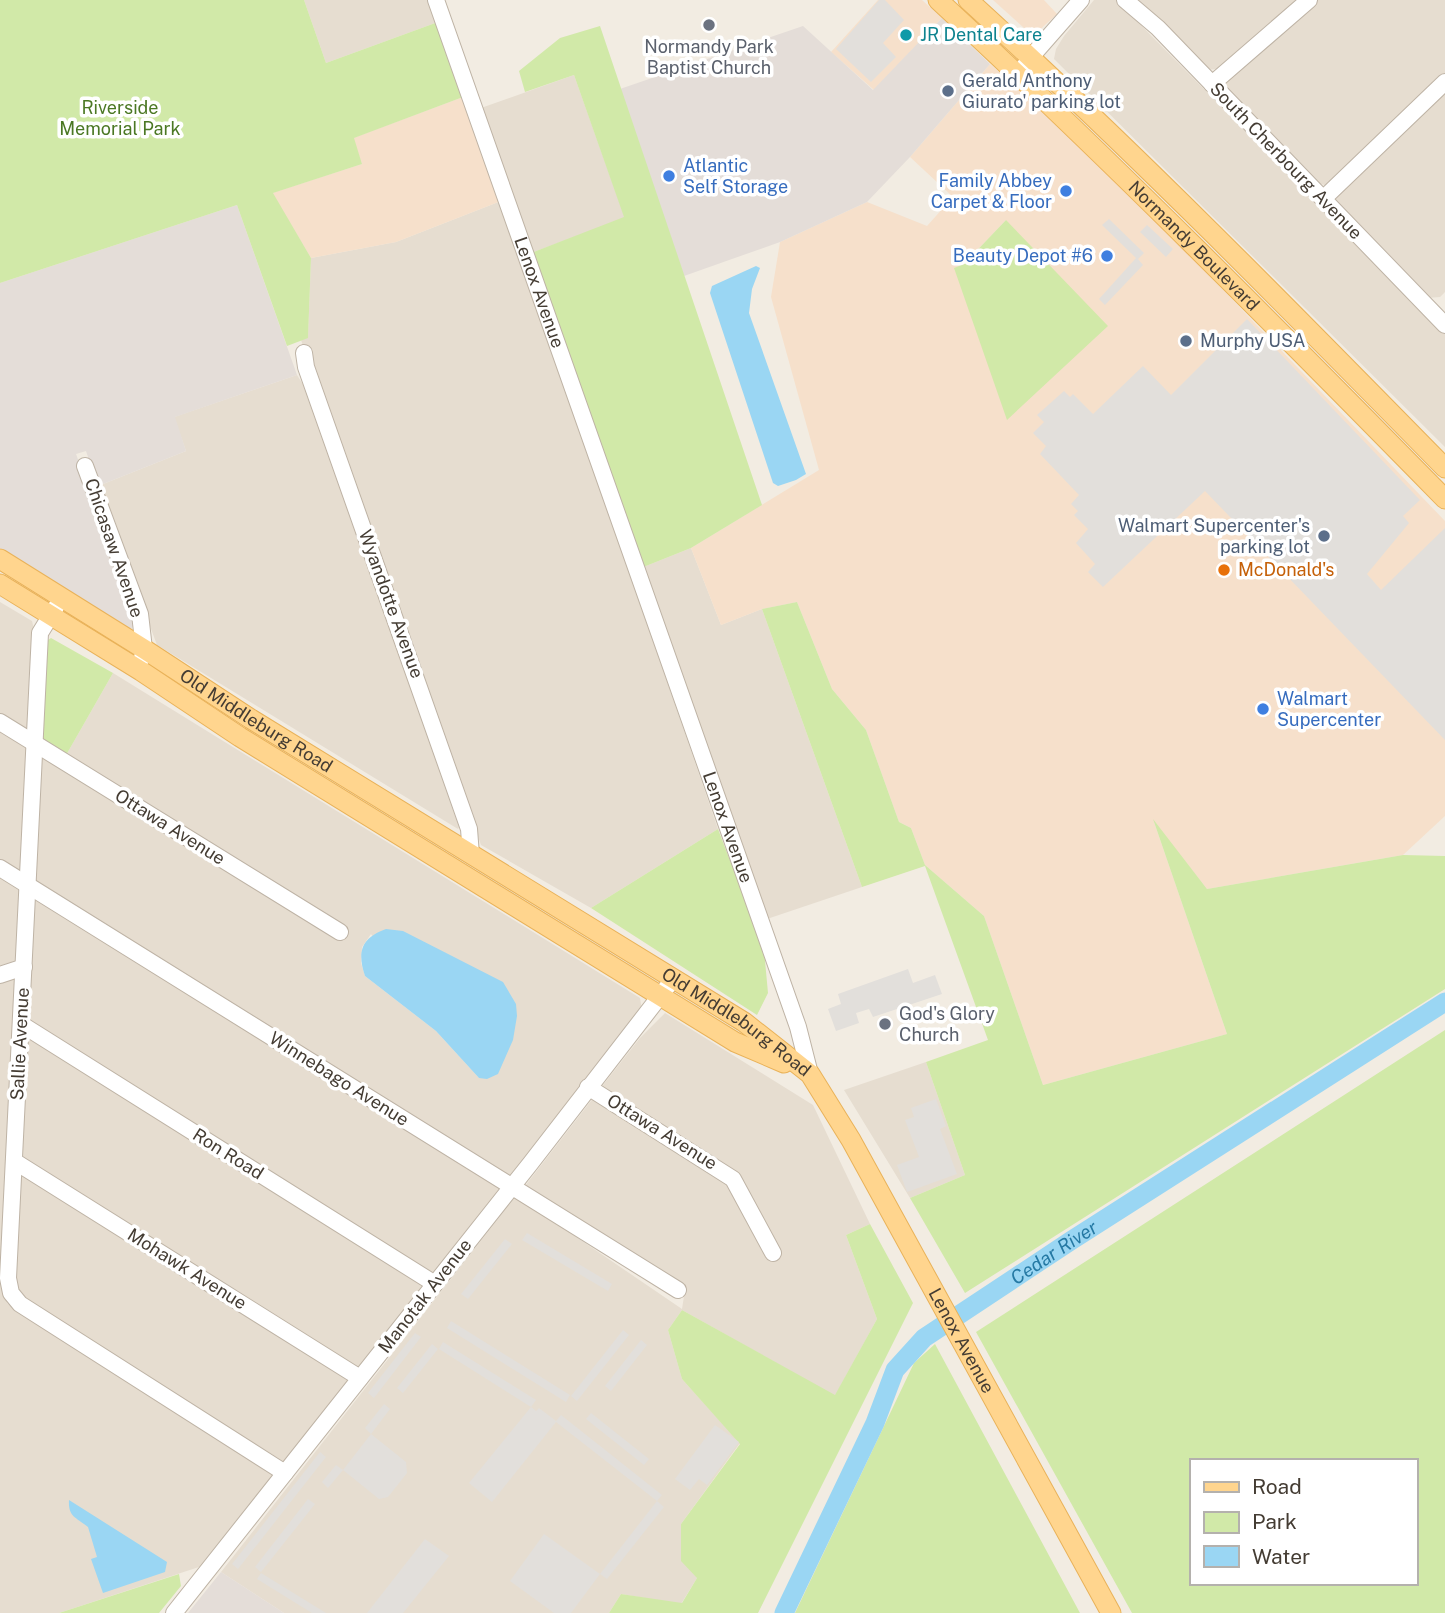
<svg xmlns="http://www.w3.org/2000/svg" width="1445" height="1613" viewBox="0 0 1445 1613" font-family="'Public Sans',sans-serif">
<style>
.residential{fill:#e6ddd0;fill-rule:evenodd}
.commercial{fill:#f6e0cb;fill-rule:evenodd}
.industrial{fill:#e4ddd8}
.green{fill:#d1e9a8;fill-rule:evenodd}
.parking{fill:#e2dfdb}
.water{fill:#9ad6f3}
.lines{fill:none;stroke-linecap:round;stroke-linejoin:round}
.river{stroke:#9ad6f3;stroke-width:19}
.minor-casing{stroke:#beb3a5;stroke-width:18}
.major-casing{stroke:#e9b259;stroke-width:21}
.minor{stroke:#fff;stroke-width:16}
.major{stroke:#ffd58e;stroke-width:19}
.worship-dot{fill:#6b7280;stroke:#fff;stroke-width:2.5}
.culture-dot{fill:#0f9aa8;stroke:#fff;stroke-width:2.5}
.service-dot{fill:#5c6f8a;stroke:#fff;stroke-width:2.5}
.shop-dot{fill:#3f7fe0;stroke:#fff;stroke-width:2.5}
.food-dot{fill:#e8710a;stroke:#fff;stroke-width:2.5}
.labels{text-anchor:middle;stroke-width:7;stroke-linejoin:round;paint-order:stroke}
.culture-label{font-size:18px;fill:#0d838f;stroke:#fff;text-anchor:start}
.worship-label{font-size:18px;fill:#5b616d;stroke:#fff}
.service-label{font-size:18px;fill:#4e5e75;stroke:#fff;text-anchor:start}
.park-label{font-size:18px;fill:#4b7824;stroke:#fff}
.street-label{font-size:18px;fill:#443c33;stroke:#fff}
.shop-label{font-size:18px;fill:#366cbe;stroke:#fff;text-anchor:start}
.food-label{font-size:18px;fill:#c56008;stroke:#fff;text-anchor:start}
.water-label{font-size:19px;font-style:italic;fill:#2579a4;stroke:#fff}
</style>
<rect width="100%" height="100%" fill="#f2ece2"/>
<path class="residential" d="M304,0h126l8,22 -112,41z
M1094,0h22l329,333v114l-391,-388 2,-10 8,-13z
M1133,0h167l-83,69 -11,1z
M1316,0h129v75l-112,107 -8,3 -9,-2 -89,-92 -1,-7 3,-7z
M574,75l51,143 -94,35 -50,-145z
M1445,89v203l-5,5 -13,1 -89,-91 -3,-8 3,-8z
M501,201l217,628 -127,79 -110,-63 -180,-505 7,-3 3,-79 85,-16z
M297,375l14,22 150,427 -3,5 -301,-184 -59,-159 88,-35 -12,-34z
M691,548l30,77 41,-16 100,278 -95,32 -126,-351z
M0,602l32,19 3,13 -7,97 -28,-14z
M113,673l527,325 2,13 -131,166 -478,-294 5,-120 5,-6h22zM371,934l108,144 -43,-47 -71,-55 -4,-13 1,-16z
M0,728l29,21 -6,120 -3,3 -20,-9z
M0,874l11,7 9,11 -4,68 -16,8z
M34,900l10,1 456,287v6l-64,80h-6l-401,-253 1,-119z
M10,976l5,4 -13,292 5,31 265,168 2,5 -69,89 -146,48h-59v-635z
M665,1013l148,92 57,119 -24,11 31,84 -42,77 -153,-86 -14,20 14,49 58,64 -59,81 16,54 -16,26 -60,-10 -12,19h-325l-63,-41 295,-376 166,113 3,-19 -160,-104 69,-89 142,81 -133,-88v-5l37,-47z
M32,1037l389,243 3,7 -64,81h-5l-331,-207 -6,-9 9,-114z
M926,1062l39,113 -55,23 -66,-108z
M21,1174l328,205v5l-63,79 -268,-167 -6,-19 5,-99z"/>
<path class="commercial" d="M878,0h44l20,18 -68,72 -43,-38z
M993,0h51l13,14 -24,22z
M990,64l47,41 140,137 268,279v295l-42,39 -196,34 -53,-67 73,212 -184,51 -59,-169 -59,-51 -14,-37 -12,-6 -33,-92 -34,-41 -35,-87 -35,7 -41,16 -30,-77 128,-78 -48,-173 9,-55 87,-40 60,24 26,-29 -43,-40zM1006,220l2,199 -53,-151 9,-4z
M463,97l38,104 -105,41 -85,16 -39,-65 90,-29 -9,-26z"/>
<path class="industrial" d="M942,18l48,46 -80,93 -43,45 -87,40 -96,34 -64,-187 183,-63 70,64z
M237,205l60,170 -122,42 11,34 -88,35 -12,-35 -10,3 57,156 2,10 -4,10 -131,-82v-265z
M221,1572l63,41h-96z"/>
<path class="green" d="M0,0h304l22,63 112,-41 25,75 -109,41 8,26 -89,29 38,65 -3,80 -21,8 -50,-141 -237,78z
M600,26l162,479 -71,43 -50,20 -110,-315 93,-36 -50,-142 -49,17 -6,-21 41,-33z
M1006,220l102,106 -101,94 -53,-152 10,-4z
M797,602l35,87 34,41 33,92 12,6 14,37 59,51 59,169 184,-51 -74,-215 54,70 196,-34 42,1v133l-480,304 -55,-95 55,-23 -39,-113 62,-22 -63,-174 -63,21 -100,-278z
M51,638l62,35 -48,84 -26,-18 6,-97z
M718,829l46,121 4,43 -11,22 -166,-107z
M1445,1030v583h-313l-156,-281zM1191,1461h224v122h-224z
M870,1224l43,79 -155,310h-149l12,-19 61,9 15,-25 -16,-17v-37l59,-80 -58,-65 -14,-49 14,-20 153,85 42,-76 -31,-84z
M935,1344l145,269h-285l119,-250z
M179,1574l2,12 -22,27h-100z"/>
<path class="parking" d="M879,0h6l19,20 -21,23 13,14 -25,25 -35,-33z
M1109,219l35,34 -6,6 5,6 -38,40 -6,-6 37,-41 -34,-33z
M1147,225l26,24 -7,8 -26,-25z
M1247,319l173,181 -17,16 6,7 -42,51 14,16 64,-62v212l-240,-249 -102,96 -15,-15 7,-8 -19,-21 12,-14 -14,-14 4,-4 -7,-7 8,-9 -39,-41 6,-8 -13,-13 11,-11 -7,-7 27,-24 6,6 3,-3 20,20 50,-48 28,29z
M908,969l5,14 22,-8 7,19 -69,23 -4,-8 -13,4 3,10 -23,8 -8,-22 13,-5 -3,-10z
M936,1099l10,27 -6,3 17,45 -50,18 -10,-27 22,-8 -14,-37 9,-3 -3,-9z
M527,1233l85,51 -4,7 -86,-51z
M505,1239l7,5 -44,55 -7,-5z
M451,1321l119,74 -4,7 -119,-74z
M623,1330l6,5 -52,66 -6,-5z
M415,1333l6,4 -47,61 -6,-5z
M641,1340l6,5 -36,46 -6,-5z
M443,1342l93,58 -5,7 5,4 3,-3 17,13 5,-6 101,80 -5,6 7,6 -57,72 -7,-5 57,-73 -101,-79 -64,80 -23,-19 62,-76 -92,-58z
M432,1344l6,5 -35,44 -6,-5z
M384,1404l6,5 -19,25 35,28 1,11 -19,24 -9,2 -36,-29 -15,18 -6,-6 14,-17 7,5 28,-36 -6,-6z
M591,1413l58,46 -5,6 -58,-46z
M715,1425l24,17 -32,43 -8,-6 -9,11 -15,-11z
M320,1452l6,5 -88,112 -6,-5z
M308,1499l7,5 -54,68 -6,-5z
M544,1534l56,40 -29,39h-17l-44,-32z
M425,1539l24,17 -46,57h-36z
M261,1573l65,40h-14l-55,-34z"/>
<path class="water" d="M756,266l4,2 -8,21 -3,24 57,161 -10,6 -18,6 -5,-3 -63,-190 2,-7z
M386,929l17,2 100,51 13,22 1,12 -4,24 -15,34 -11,5 -8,-1 -43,-47 -71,-55c-8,-24 -4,-38 21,-47z
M69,1500l98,62 -2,10 -62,21 -12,-34 6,-2 -9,-30c-12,-10 -20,-10 -19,-27z"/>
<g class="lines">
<path class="river" id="s1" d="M784,1613l91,-190 20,-53 29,-32 148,-98 373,-238"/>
<defs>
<g id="minor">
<path id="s2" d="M436,0l362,1027 12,47"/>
<path d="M1125,0l33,28 287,297"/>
<path d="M1018,75l13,-18 50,-57"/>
<path d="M1212,84l97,-84"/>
<path d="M1323,199l122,-117"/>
<path d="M304,353l2,14 163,462 2,26"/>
<path d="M85,466l55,148 4,35 -2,9"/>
<path d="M56,607l-16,26 -32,645 3,15 9,11 265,169"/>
<path d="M0,722l340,210"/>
<path d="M0,868l678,422"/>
<path d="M0,975l24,-8"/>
<path d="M21,1024l414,260"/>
<path d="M588,1087l145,92 40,74"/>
<path d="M14,1161l346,217"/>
<path d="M174,1613l356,-449 144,-186"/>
</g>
<g id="major">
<path id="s3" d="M938,0c174,161 341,330 507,499"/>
<path d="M968,0c165,150 321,309 477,468"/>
<path id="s4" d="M0,559l144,90 107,70 493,303 66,52 41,66 260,473"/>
<path d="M0,584l141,87 99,66 495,305 49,21"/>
</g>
</defs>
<use href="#minor" class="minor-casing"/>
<use href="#major" class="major-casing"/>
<use href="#minor" class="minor"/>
<use href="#major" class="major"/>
</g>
<g class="worship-dot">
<circle cx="709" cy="25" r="7"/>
<circle cx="885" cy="1024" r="7"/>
</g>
<circle class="culture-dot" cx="906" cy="35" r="7"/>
<g class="service-dot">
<circle cx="948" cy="91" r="7"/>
<circle cx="1186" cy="341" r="7"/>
<circle cx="1324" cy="536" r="7"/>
</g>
<g class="shop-dot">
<circle cx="669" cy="176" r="7"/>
<circle cx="1066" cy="191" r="7"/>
<circle cx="1107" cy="256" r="7"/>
<circle cx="1263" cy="709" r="7"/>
</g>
<circle class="food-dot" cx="1224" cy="570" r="7"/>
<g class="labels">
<g class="culture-label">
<text x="920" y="41">JR Dental Care</text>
</g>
<g class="worship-label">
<text x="709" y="53">Normandy Park<tspan x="709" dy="21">Baptist Church</tspan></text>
<text x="899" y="1020" text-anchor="start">God's Glory<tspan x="899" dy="21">Church</tspan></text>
</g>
<g class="service-label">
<text x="962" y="87">Gerald Anthony<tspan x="962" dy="21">Giurato' parking lot</tspan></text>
<text x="1200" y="347">Murphy USA</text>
<text x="1310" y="532" text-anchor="end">Walmart Supercenter's<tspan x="1310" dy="21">parking lot</tspan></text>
</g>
<g class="park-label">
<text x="120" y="114">Riverside<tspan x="120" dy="21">Memorial Park</tspan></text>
</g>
<g class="street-label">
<text transform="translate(1286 161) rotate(46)" y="6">South Cherbourg Avenue</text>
<text dy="6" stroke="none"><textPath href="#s3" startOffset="355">Normandy Boulevard</textPath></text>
<text dy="6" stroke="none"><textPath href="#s2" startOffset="310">Lenox Avenue</textPath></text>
<text transform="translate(114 548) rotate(71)" y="6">Chicasaw Avenue</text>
<text transform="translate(391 604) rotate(70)" y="6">Wyandotte Avenue</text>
<text dy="6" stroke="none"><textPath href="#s4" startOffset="303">Old Middleburg Road</textPath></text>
<text transform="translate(170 827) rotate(32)" y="6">Ottawa Avenue</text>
<text dy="6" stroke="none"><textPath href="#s2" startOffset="877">Lenox Avenue</textPath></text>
<text dy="6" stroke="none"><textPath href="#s4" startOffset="870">Old Middleburg Road</textPath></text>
<text transform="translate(20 1044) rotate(-87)" y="6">Sallie Avenue</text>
<text transform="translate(339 1079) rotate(32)" y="6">Winnebago Avenue</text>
<text transform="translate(662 1132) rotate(32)" y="6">Ottawa Avenue</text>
<text transform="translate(228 1154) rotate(32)" y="6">Ron Road</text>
<text transform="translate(187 1269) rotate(32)" y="6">Mohawk Avenue</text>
<text transform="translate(425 1296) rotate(-52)" y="6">Manotak Avenue</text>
<text dy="6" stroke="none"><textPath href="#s4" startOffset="1267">Lenox Avenue</textPath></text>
</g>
<g class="shop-label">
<text x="683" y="172">Atlantic<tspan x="683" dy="21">Self Storage</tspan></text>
<text x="1052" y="187" text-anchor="end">Family Abbey<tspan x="1052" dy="21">Carpet &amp; Floor</tspan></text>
<text x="1093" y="262" text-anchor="end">Beauty Depot #6</text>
<text x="1277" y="705">Walmart<tspan x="1277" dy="21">Supercenter</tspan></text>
</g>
<g class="food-label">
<text x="1238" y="576">McDonald's</text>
</g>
<g class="water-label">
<text dy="7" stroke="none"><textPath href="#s1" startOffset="466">Cedar River</textPath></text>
</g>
</g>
<rect x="1190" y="1459" width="228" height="126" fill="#ffffff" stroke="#b4b1ad" stroke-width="2"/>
<rect x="1204" y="1482" width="35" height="10" fill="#ffd58e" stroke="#b4b1ad" stroke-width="2"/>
<text x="1252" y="1494" font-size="21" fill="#443c33">Road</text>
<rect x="1204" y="1512" width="35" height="21" fill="#d1e9a8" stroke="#b4b1ad" stroke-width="2"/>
<text x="1252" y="1529" font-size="21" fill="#443c33">Park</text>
<rect x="1204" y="1546" width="35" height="21" fill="#9ad6f3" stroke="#b4b1ad" stroke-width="2"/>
<text x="1252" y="1564" font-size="21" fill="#443c33">Water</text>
</svg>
